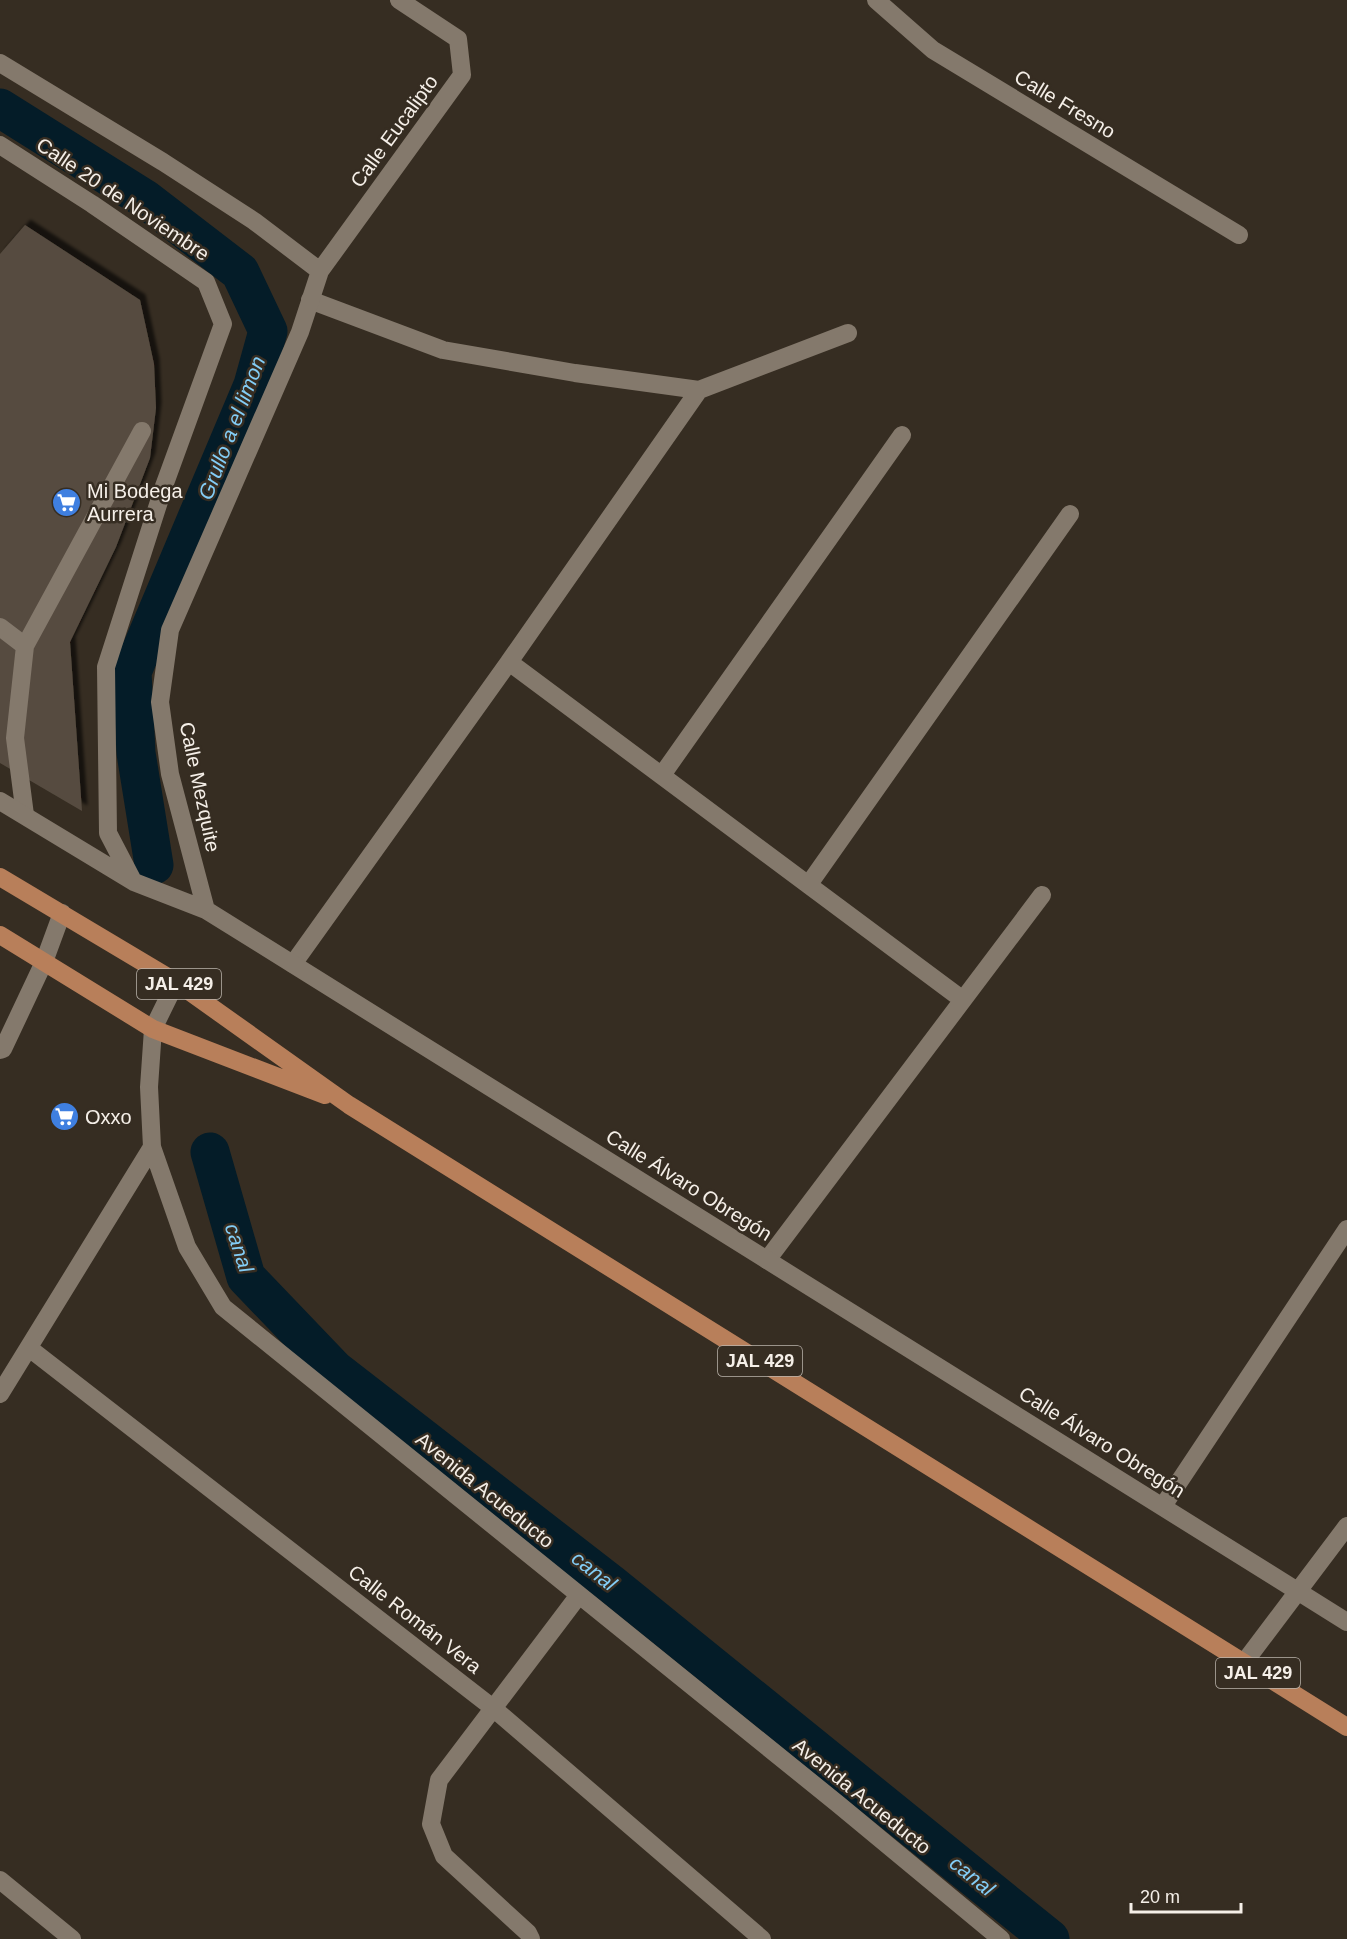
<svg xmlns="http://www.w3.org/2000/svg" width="1347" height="1939" viewBox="0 0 1347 1939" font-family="Helvetica,sans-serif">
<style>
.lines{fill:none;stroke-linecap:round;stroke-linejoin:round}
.canal{stroke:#041c28;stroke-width:39}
.building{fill:#564c40;filter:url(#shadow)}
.lane{stroke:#84796c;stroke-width:18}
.street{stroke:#84796c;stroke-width:18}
.primary{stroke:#b87f5a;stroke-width:18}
.labels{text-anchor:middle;stroke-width:5;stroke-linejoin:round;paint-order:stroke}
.shield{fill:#362d22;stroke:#bcb5ad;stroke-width:1.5}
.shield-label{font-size:18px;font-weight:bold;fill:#f5efe8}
.street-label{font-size:20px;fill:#f5efe8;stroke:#362d22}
.poi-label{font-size:20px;fill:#f5efe8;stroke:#362d22;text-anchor:start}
.water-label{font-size:21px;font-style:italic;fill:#83cdf6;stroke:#362d22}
</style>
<defs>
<filter id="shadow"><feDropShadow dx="5.5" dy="-5.5" stdDeviation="1.5" flood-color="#0009"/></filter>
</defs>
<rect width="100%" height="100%" fill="#362d22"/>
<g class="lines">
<path class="canal" d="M0,108l145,91 95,73 28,59 -15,54 -121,287 4,81 18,112
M210,1152l36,125 89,93 276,214 439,355"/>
</g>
<path class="building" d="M25,225l115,75 14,64 2,44 -6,50 -34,89 -46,95 12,169 -82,-48v-509z"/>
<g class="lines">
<path class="lane" d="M310,300l133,50 132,23 124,17 149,-57
M0,627l25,19 -10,92 10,77
M25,646l117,-215
M509,662l190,-272
M662,775l240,-340
M809,884l261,-370
M293,964l216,-302 454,338
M0,1050l3,-1 41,-87 18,-49
M767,1260l275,-365
M1163,1506l184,-277"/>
<path class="street" d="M876,0l57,50 306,185
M0,63l163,99 91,59 66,50
M0,145l92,59 114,78 17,42 -59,162 -58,181 2,166 25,48
M0,801l134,81 72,28 1141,712
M206,910l-36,-136 -10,-72 10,-72 130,-298 20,-61 142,-196 -4,-36 -59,-39
M176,982l-23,47 -4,58 3,60 35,100 36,60 615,497 163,135
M29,1348l464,360 269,231
M0,1394l152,-247
M1243,1664l104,-138
M0,1880l72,59
M531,1939l-3,-6 -84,-77 -13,-32 8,-44 140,-185"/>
<path class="primary" d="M0,877l176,105 173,123 998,622
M0,935l153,94 172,66"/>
</g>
<defs>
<symbol id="supermarket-disc" viewBox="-11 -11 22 22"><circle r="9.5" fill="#3f7fe0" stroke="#362d22"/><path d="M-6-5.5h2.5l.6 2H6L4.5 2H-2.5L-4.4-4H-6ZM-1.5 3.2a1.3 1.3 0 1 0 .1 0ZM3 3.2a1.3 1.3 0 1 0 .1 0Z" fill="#fff"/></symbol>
</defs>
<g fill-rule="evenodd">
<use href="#supermarket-disc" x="50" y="486" width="33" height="33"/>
<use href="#supermarket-disc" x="48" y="1100" width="33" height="33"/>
</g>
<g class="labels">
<g class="shield">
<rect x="137" y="969" width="84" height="30" rx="4.5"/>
<rect x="718" y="1346" width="84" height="30" rx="4.5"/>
<rect x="1216" y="1658" width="84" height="30" rx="4.5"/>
</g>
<g class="shield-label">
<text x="179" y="990">JAL 429</text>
<text x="760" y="1367">JAL 429</text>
<text x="1258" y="1679">JAL 429</text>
</g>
<g class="street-label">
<text transform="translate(1065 104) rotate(31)" y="7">Calle Fresno</text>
<text transform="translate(394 131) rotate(-54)" y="7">Calle Eucalipto</text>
<text transform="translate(123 199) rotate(34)" y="7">Calle 20 de Noviembre</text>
<text transform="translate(200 787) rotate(78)" y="7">Calle Mezquite</text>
<text transform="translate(689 1185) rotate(32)" y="7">Calle Álvaro Obregón</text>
<text transform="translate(1102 1442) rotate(32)" y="7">Calle Álvaro Obregón</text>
<text transform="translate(485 1490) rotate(39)" y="7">Avenida Acueducto</text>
<text transform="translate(415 1619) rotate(38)" y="7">Calle Román Vera</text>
<text transform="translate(862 1796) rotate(39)" y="7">Avenida Acueducto</text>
</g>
<g class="poi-label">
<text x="87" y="498">Mi Bodega<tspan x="87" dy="23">Aurrera</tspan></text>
<text x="85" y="1124">Oxxo</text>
</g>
<g class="water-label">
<text transform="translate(232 428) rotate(-69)" y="7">Grullo a el limon</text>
<text transform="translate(239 1248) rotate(72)" y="7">canal</text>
<text transform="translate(594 1571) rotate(38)" y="7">canal</text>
<text transform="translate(972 1876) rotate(39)" y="7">canal</text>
</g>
</g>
<path d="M1131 1903v9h110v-9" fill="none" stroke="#f5efe8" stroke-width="3"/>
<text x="1140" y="1903" font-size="18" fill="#f5efe8" stroke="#362d22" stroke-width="4.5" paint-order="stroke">20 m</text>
</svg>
